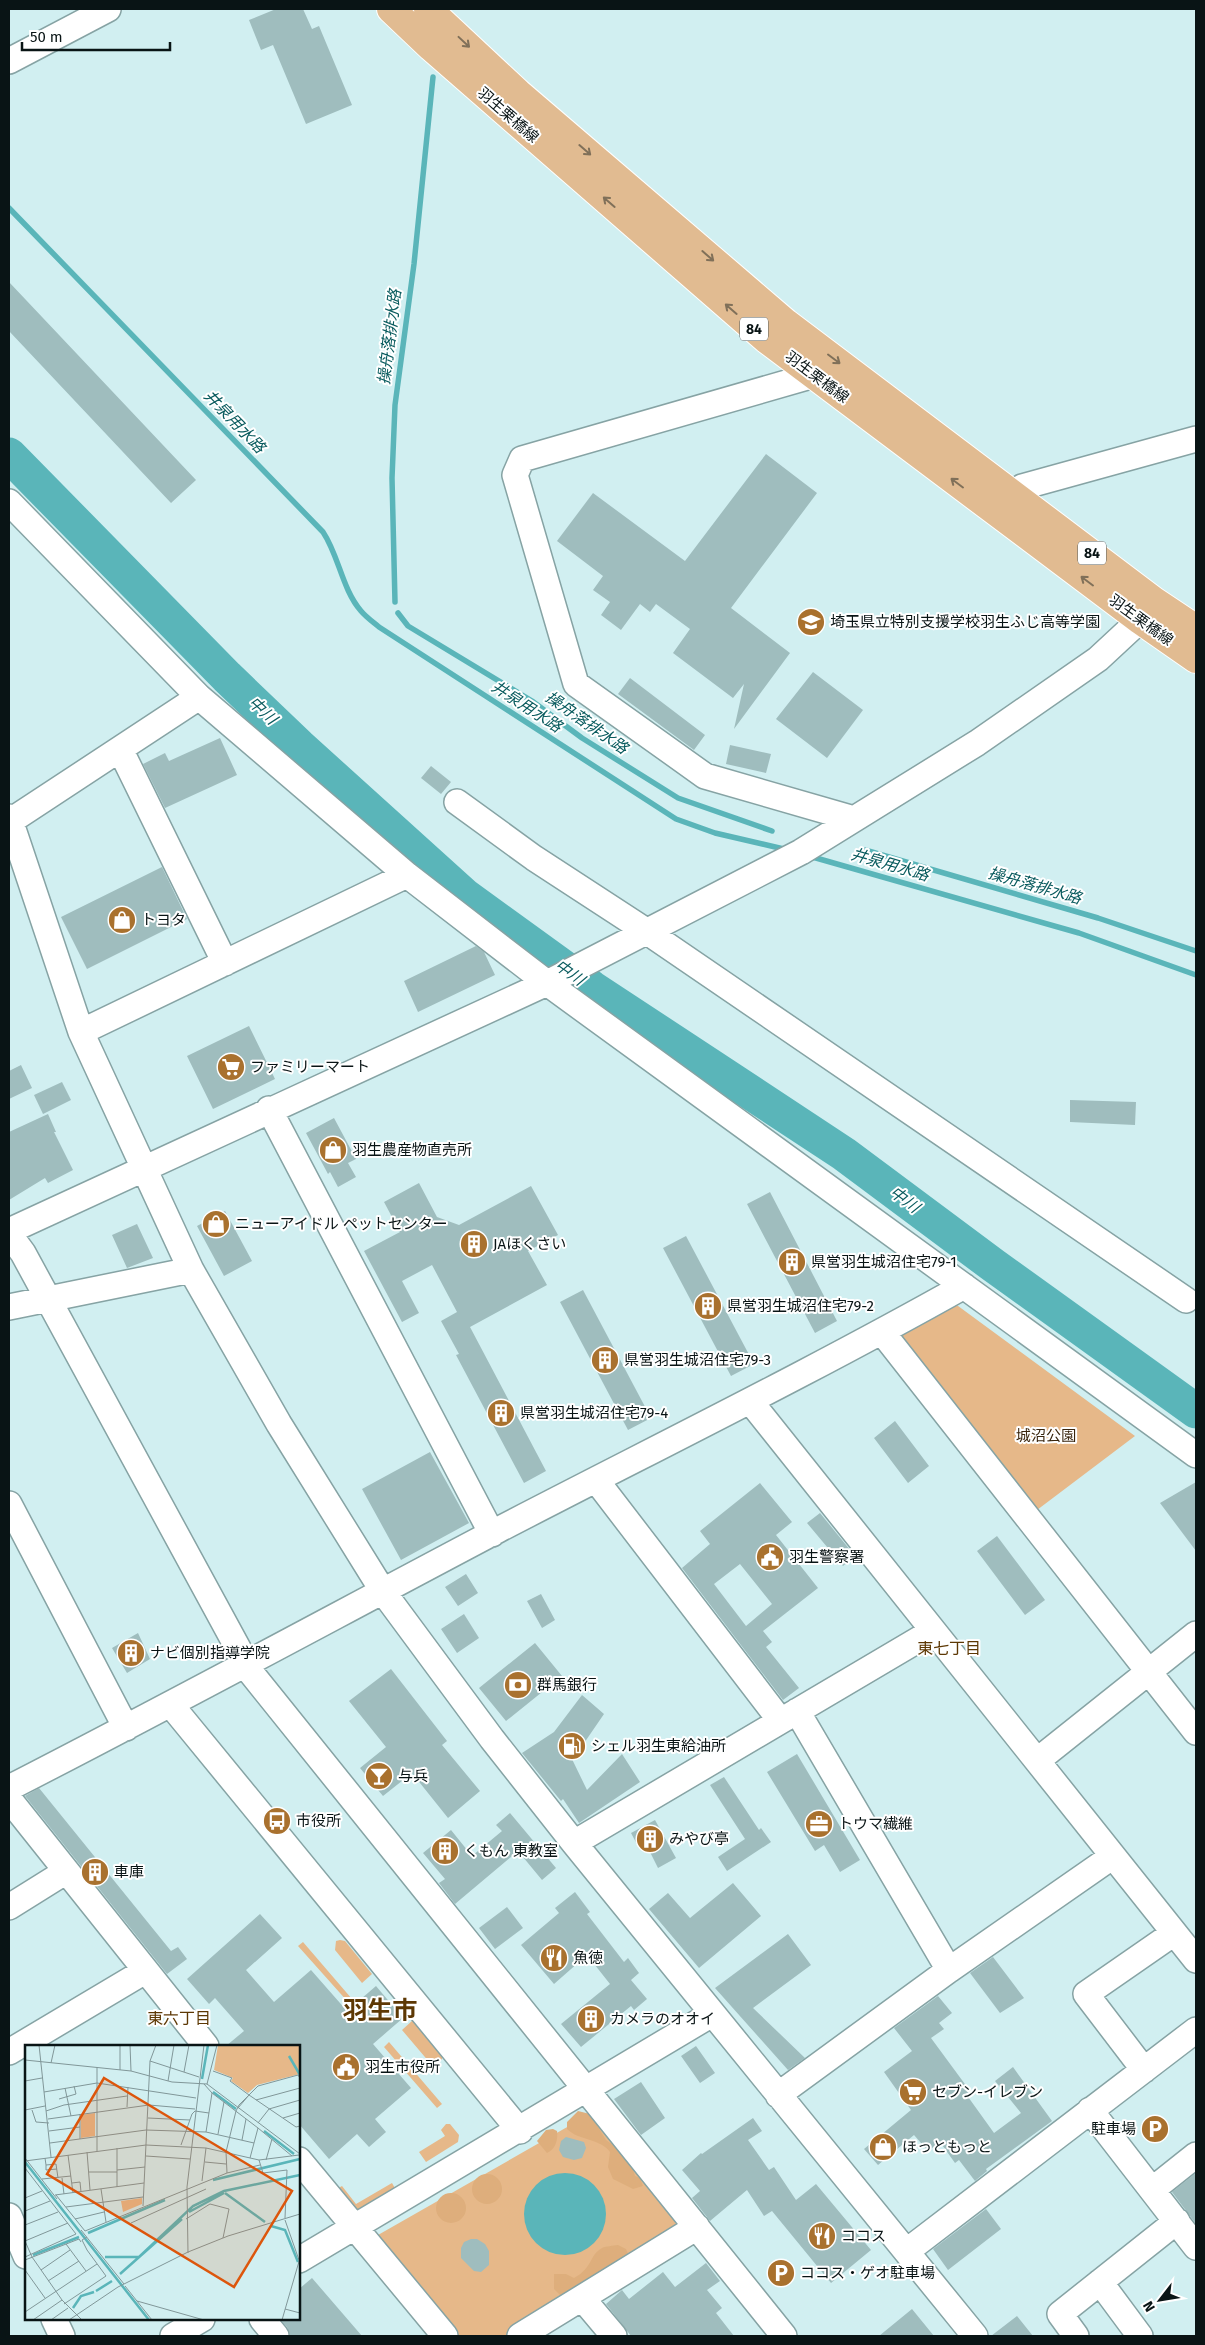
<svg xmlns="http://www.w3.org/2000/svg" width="1205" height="2345" viewBox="0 0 1205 2345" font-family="'Fira Sans','Noto Sans JP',sans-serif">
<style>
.green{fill:#e6b889}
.forest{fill:#deae7c}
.water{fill:#5ab5b9}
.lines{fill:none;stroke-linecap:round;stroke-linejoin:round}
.stream{stroke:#5ab5b9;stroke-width:5.5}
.river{stroke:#5ab5b9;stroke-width:35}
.building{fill:#9fbdbe;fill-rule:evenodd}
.minor-casing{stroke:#86a3a4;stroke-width:28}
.major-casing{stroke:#fff;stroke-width:30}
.minor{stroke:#fff;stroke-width:25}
.major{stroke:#e1bb91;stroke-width:28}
.oneway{stroke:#807059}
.labels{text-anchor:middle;stroke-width:4;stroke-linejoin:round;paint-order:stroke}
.shield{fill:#fff;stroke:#535a5b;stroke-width:1}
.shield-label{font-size:14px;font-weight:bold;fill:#091415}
.street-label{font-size:15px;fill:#091415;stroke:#fff}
.poi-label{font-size:15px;fill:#091415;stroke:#fff;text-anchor:start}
.park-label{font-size:15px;fill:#39250e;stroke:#fff}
.water-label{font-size:16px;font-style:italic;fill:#095b5e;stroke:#fff}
.neighbourhood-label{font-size:16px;fill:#5d3804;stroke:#fff}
.town-label{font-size:25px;font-weight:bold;fill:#5d3804;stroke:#fff}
.inset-river{fill:none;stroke:#5ab5b9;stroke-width:2.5}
.inset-road{fill:none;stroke:#819799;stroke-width:1}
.view{fill:#dd560c;fill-opacity:0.15;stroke:#dd560c;stroke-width:2.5}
.inset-edge{fill:none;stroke:#091415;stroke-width:2.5}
</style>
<rect width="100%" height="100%" fill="#d1eff1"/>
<path class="green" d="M954,1303l181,133 -98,74 -138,-173z
M340,1940l5,1 27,33 -10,9 -27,-33 1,-9z
M303,1942l49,57 -4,3 -50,-56z
M413,2020l29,34v5l-7,6 -5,-2 -28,-33z
M389,2042l53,62 -5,4 -53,-61z
M590,2114l86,102 2,10 -169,110h-54l-84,-97z
M446,2124h4l9,11 -1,7 -32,20 -7,-10 26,-16 -4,-6z
M392,2183l4,7 -42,24 -19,-24 7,-4 14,18z"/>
<path class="forest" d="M578,2111l12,3 16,26 14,10 11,13 4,13 5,2 3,8 -10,3 -20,-10 -5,-12 2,-15c-10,-14 -31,-11 -43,-23v-7z
M553,2129l4,2c1,9 -1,18 -10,22l-10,-12 9,-11z
M472 2189a15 15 0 1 1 30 0a15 15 0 1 1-30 0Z
M436 2208a15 15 0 1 1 30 0a15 15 0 1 1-30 0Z
M618,2245l8,4 4,9 -68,39 -8,-8v-15h12l8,4c19,-10 15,-23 28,-30 4,-2 11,-2 16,-3z"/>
<path class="water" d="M524 2214a41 41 0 1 1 82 0a41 41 0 1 1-82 0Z"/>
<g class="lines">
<path class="stream" d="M9,208l314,324c16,24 19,57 38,79 5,6 12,11 18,16l297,192 39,14 73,17
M395,602l-3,-124 3,-73 19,-141 19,-187
M398,613l10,13 124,75 50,37 96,60 94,33
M865,850l233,68 98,33
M809,856l270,77 117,42"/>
<path class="river" d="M9,455l218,222 72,69 166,150 127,92 252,166 149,111 203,146"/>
</g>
<path class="building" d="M276,9h27l9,20 7,-3 33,79 -46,19 -33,-79 -12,5 -12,-30z
M9,282l187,198 -25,23 -162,-172z
M766,454l51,39 -86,115 59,45 -56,76 10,-45 -11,14 -60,-45 17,-24 -34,-25 -6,8 -10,-8 -19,26 -20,-15 9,-13 -17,-12 10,-14 -46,-35 36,-48 92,68z
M813,672l50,38 -36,48 -51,-39z
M630,678l75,57 -11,15 -76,-56z
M220,738l17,37 -72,33 -22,-44 22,-11 4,8z
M730,745l41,9 -5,19 -40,-9z
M431,766l20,16 -10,12 -20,-16z
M162,867l25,52 -100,50 -26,-52z
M476,946l8,6 11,23 -77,37 -14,-31z
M249,1026l26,53 -62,30 -26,-53z
M21,1065l11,23 -23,11v-28z
M62,1082l9,18 -28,14 -9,-19z
M1070,1100l66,2 -1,23 -65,-3z
M48,1114l8,18h-2l19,38 -25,13 -3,-5 -36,22v-68z
M334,1118l22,41 -8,4 8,14 -18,10 -8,-15 -2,2 -22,-41z
M419,1183l18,34 22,8 72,-39 27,49 -30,16 19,34 -77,42 76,144 -22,12 -68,-128 3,-1 -18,-33 16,-9 -25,-47 -30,16 17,32 -17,9 -38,-71 36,-19 -16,-30z
M770,1192l67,129 -22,12 -68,-129z
M225,1211l27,50 -28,15 -27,-50z
M137,1224l16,34 -26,10 -15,-33z
M686,1236l68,128 -23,12 -68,-128z
M583,1290l68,128 -23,12 -68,-128z
M895,1421l34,45 -21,17 -34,-45z
M430,1452l39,71 -68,37 -39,-71z
M1196,1482v69l-36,-48z
M760,1483l32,39 -16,13 42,53 -55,43 9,11 -6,5 33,41 -16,12 -101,-132 28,-24 -10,-13zM740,1564l32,40 -26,22 -32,-42z
M820,1513l35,43 -12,10 -36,-43z
M997,1536l48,64 -20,15 -48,-64z
M466,1574l12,19 -20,13 -13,-19z
M541,1594l14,26 -13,8 -15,-27z
M464,1614l15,24 -22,15 -16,-24z
M138,1633l12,26 -23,14 -15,-25z
M535,1643l27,33 -56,45 -27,-33z
M391,1669l56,72 -5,4 38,46 -32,27 -36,-45 -29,23 -23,-28 26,-21 -37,-46z
M582,1695l22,19 -24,35 -9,8 16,33 35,-36 18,28 -61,41 -16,-24 -2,2 -39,-48 32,-21z
M797,1754l63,106 -20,12 -16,-27 -9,6 -48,-79z
M724,1777l35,53 2,-2 10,14 -44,29 -9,-14 27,-18 -35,-54z
M39,1788l132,163 7,-4 9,12 -20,15 -142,-178z
M510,1813l46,55 -14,12 -24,-29 -63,53 -16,-21 6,-4 -22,-26 28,-23 21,26 30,-25 -6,-6z
M655,1820l21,38 -18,10 -12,-24 -7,4 -8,-15z
M733,1883l28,33 -62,52 -50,-59 19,-16 22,25z
M575,1892l15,20 -3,2 37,48 4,-4 11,15 -8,7 16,19 -13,11 -3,-4 -50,41 -20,-23 49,-40 -23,-29 -33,29 -33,-39 38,-32 -4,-5z
M507,1907l16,21 -28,21 -16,-21z
M260,1914l22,24 -36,32 28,32 37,-32 36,41 29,-25 27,32 -30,26 38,44 -36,31 11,13 -17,15 -12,-13 -28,25 -30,-35v-78h-73l18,-15 -29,-33 -6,6 -22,-25z
M788,1934l23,31 -58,43 52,50 -17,12 -73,-82z
M993,1957l31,41 -24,15 -30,-40z
M938,1996l14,17 -13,10 5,6 -13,9 39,53 -4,3 28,39 27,-20 -26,-32 18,-14 39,54 -66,48 1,2 -12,10 -16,-21 -4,3 -15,-21 -12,9 -14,-16 -36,30 -14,-16 47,-39 -27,-38 28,-21 -18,-23z
M696,2046l19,27 -15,10 -19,-27z
M641,2082l24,36 -24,17 -27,-36z
M753,2118l9,13 -14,9 21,30 5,-3 22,33 20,-16 55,66 -40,33 -59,-72 -8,5 -17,-26 -37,31 -18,-23 8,-7 -18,-21 19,-17 1,1z
M566,2137l18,5 2,6 -4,10 -8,2 -11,-3 -4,-7 2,-9z
M1196,2173v51l-24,-32z
M986,2209l15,20 -53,41 -15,-21z
M471,2239h6l8,5 4,7v14l-8,7 -7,-1 -13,-13v-10l3,-6z
M706,2263l14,18 -13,9 15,18 -6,5 18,23h-103l-25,-32 16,-14 7,9 34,-27 12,15z
M312,2278l50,58h-72l-3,-9 -7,-8h19v-30z
M912,2309l22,27h-55z
M1017,2316l16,20h-42z"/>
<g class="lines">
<defs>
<path id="minor" d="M9,61l99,-52
M814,375l-292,84 -7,16 61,209 129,92 149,43
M1022,487l174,-48
M9,502l190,195
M120,749l105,214
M457,802l77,56 112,73 540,369
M9,817l72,215 110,238 88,154 105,169 108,146 82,104 401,493
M9,822l190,-125 208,178 140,108 649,472
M81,1032l326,-157
M269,1109l223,425
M9,1231l538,-248 254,-131 176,-109 121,-84 42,-39 12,-16
M9,1234l14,19 229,421 532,662
M9,1307l182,-37
M882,1332l314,400
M750,1401l446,559
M596,1480l184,240
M9,1504l117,224
M171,1705l349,426
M797,1711l152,259
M1038,1760l158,-126
M9,1788c164,-84 326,-172 489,-258 156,-81 313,-158 466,-244
M9,1799l197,247
M574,1843l359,-212
M9,1907l56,-35
M9,2052l136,-81
M1144,2070l-58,-76 88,-61
M778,2095l171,-125 164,-114
M1090,2110l106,137
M299,2160l146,176
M1152,2190l44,-35
M9,2216l17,40
M907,2251l289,-221
M299,2260l413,-246
M1100,2282l40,54
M582,2298l32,38
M54,2319l8,17
M262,2319l14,17
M173,2336l29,-17
M520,2336l177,-109
M1076,2336l-16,-22 117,-93"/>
<path id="major" d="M391,9l40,38 335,292 374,281 56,39
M428,9l90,84 268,230 368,278 42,28"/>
</defs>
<use href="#minor" class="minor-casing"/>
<use href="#major" class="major-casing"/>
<use href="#minor" class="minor"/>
<use href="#major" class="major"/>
</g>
<defs><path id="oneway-shaft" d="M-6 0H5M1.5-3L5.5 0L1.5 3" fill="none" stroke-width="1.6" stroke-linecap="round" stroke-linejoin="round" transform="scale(1.25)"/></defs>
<g class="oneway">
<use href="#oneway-shaft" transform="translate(464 42) rotate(43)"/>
<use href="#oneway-shaft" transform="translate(585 150) rotate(41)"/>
<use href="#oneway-shaft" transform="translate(609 202) rotate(-139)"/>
<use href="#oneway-shaft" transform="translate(708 256) rotate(41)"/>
<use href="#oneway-shaft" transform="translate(731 309) rotate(-139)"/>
<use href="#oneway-shaft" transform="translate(834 359) rotate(37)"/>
<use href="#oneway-shaft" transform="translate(957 483) rotate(-143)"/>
<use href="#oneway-shaft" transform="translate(1087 581) rotate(-143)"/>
</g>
<defs>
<symbol id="school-disc" viewBox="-11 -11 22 22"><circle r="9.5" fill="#a9712e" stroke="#fff"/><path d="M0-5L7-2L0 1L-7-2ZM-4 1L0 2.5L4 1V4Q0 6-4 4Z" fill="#fff"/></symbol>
<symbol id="shop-disc" viewBox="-11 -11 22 22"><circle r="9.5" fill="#a9712e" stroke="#fff"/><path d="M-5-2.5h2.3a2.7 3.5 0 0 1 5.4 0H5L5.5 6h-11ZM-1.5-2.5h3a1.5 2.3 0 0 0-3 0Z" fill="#fff"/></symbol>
<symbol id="supermarket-disc" viewBox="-11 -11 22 22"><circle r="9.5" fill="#a9712e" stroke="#fff"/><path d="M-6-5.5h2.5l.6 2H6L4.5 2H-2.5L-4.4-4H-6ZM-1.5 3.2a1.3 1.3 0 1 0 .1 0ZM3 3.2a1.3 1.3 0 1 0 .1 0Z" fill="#fff"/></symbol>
<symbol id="building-disc" viewBox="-11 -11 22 22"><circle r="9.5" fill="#a9712e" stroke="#fff"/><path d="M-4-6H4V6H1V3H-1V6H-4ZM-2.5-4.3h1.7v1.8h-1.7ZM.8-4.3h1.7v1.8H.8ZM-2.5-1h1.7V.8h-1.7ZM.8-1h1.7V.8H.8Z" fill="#fff"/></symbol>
<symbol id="civic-disc" viewBox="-11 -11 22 22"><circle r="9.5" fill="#a9712e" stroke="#fff"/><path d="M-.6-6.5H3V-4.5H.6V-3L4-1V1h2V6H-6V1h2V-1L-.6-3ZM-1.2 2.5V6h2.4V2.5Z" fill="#fff"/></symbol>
<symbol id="bank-disc" viewBox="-11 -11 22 22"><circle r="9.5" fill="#a9712e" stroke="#fff"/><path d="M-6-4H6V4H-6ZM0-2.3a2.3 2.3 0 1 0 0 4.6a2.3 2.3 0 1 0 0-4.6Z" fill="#fff"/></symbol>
<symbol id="fuel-disc" viewBox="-11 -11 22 22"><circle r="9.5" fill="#a9712e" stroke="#fff"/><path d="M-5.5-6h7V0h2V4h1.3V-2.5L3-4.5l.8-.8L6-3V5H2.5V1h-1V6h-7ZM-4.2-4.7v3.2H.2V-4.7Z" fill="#fff"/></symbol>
<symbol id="bar-disc" viewBox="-11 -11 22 22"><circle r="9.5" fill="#a9712e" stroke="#fff"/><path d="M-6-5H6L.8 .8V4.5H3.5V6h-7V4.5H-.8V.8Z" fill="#fff"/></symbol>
<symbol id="bus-disc" viewBox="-11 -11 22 22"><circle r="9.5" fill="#a9712e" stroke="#fff"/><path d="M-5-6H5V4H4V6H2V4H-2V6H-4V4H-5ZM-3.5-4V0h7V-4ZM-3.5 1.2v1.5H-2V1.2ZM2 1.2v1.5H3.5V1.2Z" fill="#fff"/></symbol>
<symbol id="office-disc" viewBox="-11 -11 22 22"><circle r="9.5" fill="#a9712e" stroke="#fff"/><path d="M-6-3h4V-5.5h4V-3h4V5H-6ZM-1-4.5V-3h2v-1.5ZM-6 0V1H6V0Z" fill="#fff"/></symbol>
<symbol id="restaurant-disc" viewBox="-11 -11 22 22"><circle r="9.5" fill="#a9712e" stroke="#fff"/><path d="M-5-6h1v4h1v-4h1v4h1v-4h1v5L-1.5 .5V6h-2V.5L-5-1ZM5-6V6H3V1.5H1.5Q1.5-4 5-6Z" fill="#fff"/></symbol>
<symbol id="parking-disc" viewBox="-11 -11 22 22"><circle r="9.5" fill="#a9712e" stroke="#fff"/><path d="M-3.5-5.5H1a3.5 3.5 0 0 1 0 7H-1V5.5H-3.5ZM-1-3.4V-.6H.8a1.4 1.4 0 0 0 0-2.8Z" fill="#fff"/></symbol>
</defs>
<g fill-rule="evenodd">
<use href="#school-disc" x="795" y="606" width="32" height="32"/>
<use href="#shop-disc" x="106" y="904" width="32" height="32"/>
<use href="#supermarket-disc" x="215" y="1051" width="32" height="32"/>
<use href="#shop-disc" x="317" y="1134" width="32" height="32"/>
<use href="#shop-disc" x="200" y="1208" width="32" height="32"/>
<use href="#building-disc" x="458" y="1228" width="32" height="32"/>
<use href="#building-disc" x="776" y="1246" width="32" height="32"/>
<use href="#building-disc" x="692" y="1290" width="32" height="32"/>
<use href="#building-disc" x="589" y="1344" width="32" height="32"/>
<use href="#building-disc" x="485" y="1397" width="32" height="32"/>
<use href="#civic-disc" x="754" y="1541" width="32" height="32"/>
<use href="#building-disc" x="115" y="1637" width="32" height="32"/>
<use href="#bank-disc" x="502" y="1669" width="32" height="32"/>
<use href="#fuel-disc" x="556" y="1730" width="32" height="32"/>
<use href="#bar-disc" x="363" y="1760" width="32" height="32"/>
<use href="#bus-disc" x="261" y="1805" width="32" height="32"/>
<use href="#office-disc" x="803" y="1808" width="32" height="32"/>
<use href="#building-disc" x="634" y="1823" width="32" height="32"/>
<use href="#building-disc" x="429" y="1835" width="32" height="32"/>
<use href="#building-disc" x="79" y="1856" width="32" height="32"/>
<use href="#restaurant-disc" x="538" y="1942" width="32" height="32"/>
<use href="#building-disc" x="575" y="2003" width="32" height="32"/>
<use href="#civic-disc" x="330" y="2051" width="32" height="32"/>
<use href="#supermarket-disc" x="897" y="2076" width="32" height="32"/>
<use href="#parking-disc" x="1139" y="2113" width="32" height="32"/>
<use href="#shop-disc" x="867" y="2131" width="32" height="32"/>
<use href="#restaurant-disc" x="806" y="2220" width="32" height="32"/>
<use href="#parking-disc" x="765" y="2257" width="32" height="32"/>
</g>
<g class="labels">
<g class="shield">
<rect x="740" y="317.5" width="28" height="23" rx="4"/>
<rect x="1078" y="541.5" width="28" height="23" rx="4"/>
</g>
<g class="shield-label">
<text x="754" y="334">84</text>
<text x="1092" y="558">84</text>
</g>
<g class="street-label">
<text transform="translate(508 115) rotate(41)" y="5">羽生栗橋線</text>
<text transform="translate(817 377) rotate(37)" y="5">羽生栗橋線</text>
<text transform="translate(1141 620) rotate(36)" y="5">羽生栗橋線</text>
</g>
<g class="poi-label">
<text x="830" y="627">埼玉県立特別支援学校羽生ふじ高等学園</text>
<text x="141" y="925">トヨタ</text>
<text x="250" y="1072">ファミリーマート</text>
<text x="352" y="1155">羽生農産物直売所</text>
<text x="235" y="1229">ニューアイドル ペットセンター</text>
<text x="493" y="1249">JAほくさい</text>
<text x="811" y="1267">県営羽生城沼住宅79-1</text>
<text x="727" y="1311">県営羽生城沼住宅79-2</text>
<text x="624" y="1365">県営羽生城沼住宅79-3</text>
<text x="520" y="1418">県営羽生城沼住宅79-4</text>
<text x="789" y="1562">羽生警察署</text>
<text x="150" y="1658">ナビ個別指導学院</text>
<text x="537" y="1690">群馬銀行</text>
<text x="591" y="1751">シェル羽生東給油所</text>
<text x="398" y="1781">与兵</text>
<text x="296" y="1826">市役所</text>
<text x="838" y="1829">トウマ繊維</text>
<text x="669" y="1844">みやび亭</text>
<text x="464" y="1856">くもん 東教室</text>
<text x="114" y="1877">車庫</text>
<text x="573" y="1963">魚徳</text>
<text x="610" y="2024">カメラのオオイ</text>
<text x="365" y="2072">羽生市役所</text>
<text x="932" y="2097">セブン-イレブン</text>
<text x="1136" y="2134" text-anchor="end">駐車場</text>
<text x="902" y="2152">ほっともっと</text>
<text x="841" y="2241">ココス</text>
<text x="800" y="2278">ココス・ゲオ駐車場</text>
</g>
<g class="park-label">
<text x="1046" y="1441">城沼公園</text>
</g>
<g class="water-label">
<text transform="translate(389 337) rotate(-83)" y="6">操舟落排水路</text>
<text transform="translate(235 421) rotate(46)" y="6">井泉用水路</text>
<text transform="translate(527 706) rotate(33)" y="6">井泉用水路</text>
<text transform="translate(263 710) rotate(43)" y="6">中川</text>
<text transform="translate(587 722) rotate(35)" y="6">操舟落排水路</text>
<text transform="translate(890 864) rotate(16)" y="6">井泉用水路</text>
<text transform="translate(1035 885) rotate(16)" y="6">操舟落排水路</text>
<text transform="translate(570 972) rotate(36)" y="6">中川</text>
<text transform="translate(905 1199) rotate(37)" y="6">中川</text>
</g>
<g class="neighbourhood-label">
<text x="949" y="1654">東七丁目</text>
<text x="179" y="2024">東六丁目</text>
</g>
<g class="town-label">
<text x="380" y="2019">羽生市</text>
</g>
</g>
<g transform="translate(25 2045)">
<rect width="275" height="275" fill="#d1eff1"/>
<path d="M193,0h82v29l-43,11 -9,8 -17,-12 2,-3 -19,-8zM70,68v23l-14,2v-23zM117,153v6l-19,8 -2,-11z" fill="#e6b889"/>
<path class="inset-river" d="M264,11l11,19M177,34l6,-34M188,47l23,17M239,86l30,23M0,117l124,158M188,135l87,-21M200,148l40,29M164,167l35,-19M246,181l14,4 13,32M63,188l77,-33M8,210l46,-18M80,212h34l54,-51 31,-15 76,-16M95,229l62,-55M71,246l16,-10M48,263l8,-12 13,-4"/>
<path class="inset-road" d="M14,0l12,112M105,0l1,26M0,15l106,11 41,11 35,2 93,70M125,16l49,16M26,18l4,-18M95,25v-25M188,26l19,7 -2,3 19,14 47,32 4,-1M159,27l5,-27M0,36l17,-3M143,36l6,-36M179,39l8,9 -6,39M182,39l10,-39M40,43l6,28M19,47l53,-9 99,15M187,48l46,35 -8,30M224,50l9,-9 40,-11 2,3M34,54l17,-5 -2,-8M231,55l44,-12M102,62l1,-20M0,65l20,-4M7,65l4,12 13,1M21,66l18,-6 63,-9M55,69v25M123,73l42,2M258,73l17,-5M23,74l101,-14 46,4M233,78l11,-14 31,-9M233,83l34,28M24,86l31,-4M193,89l6,-32M217,95l4,-21M25,98l96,-13 60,2 48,11M156,100l11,-31 3,-3 14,2M72,106v-84M62,107l3,38M43,110l5,38M121,111l44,3M0,113l32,41M20,113l1,7 10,-1 2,14M234,115l4,13 24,-3 -2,48M241,115l6,-21M0,116l121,-16 60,3 53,12 40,-5M180,117l21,2M21,120v5l11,-1M0,123l51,66 -51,23M92,125l28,-3M64,127h28M202,128l33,-8M37,133l2,16M17,134l29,-3M177,136l4,-33M47,138l8,-1 1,10M92,142v-39M76,144l5,33M30,150l89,-12M31,150l29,36 142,-58 -1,-21 10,-41 3,-6 10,-10 -11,13M0,153l17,-7M118,161l7,-145 6,-16M41,162l77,-10M0,166l25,-10M50,174l29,-7M161,174l24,-15 19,5 -6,29M260,175l14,40M106,178l75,-34M0,180l33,-13M56,185l43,54M0,196l7,16 30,43 20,20M0,196l43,-18M41,199l20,27M163,208l-1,-66 17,-142M0,215l54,-21 2,3M0,225l20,28M16,225l29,-20M23,236l31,-20M100,241l27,34M112,256l67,19M39,259l42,-28 -19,-26 -5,-10 5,-3M260,264l15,4M0,267l72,-48M8,275l29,-20M26,275l17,-12M44,275l49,-33 70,-35 40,-16 72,-22M257,275l18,-62"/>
<path class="view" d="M79,33l188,113 -58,96 -187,-113z"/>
<rect width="275" height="275" class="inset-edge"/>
</g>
<rect width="1205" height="2345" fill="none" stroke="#091415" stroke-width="20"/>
<g transform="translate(1160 2300) rotate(239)" stroke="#ffffff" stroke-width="4" paint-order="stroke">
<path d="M0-4L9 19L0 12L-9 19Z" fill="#091415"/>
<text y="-8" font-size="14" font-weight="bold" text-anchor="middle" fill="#091415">N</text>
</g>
<path d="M22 42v8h148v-8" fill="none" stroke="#091415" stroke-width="2.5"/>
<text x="30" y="42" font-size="15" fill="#091415" stroke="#ffffff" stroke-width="4" paint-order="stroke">50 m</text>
</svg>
